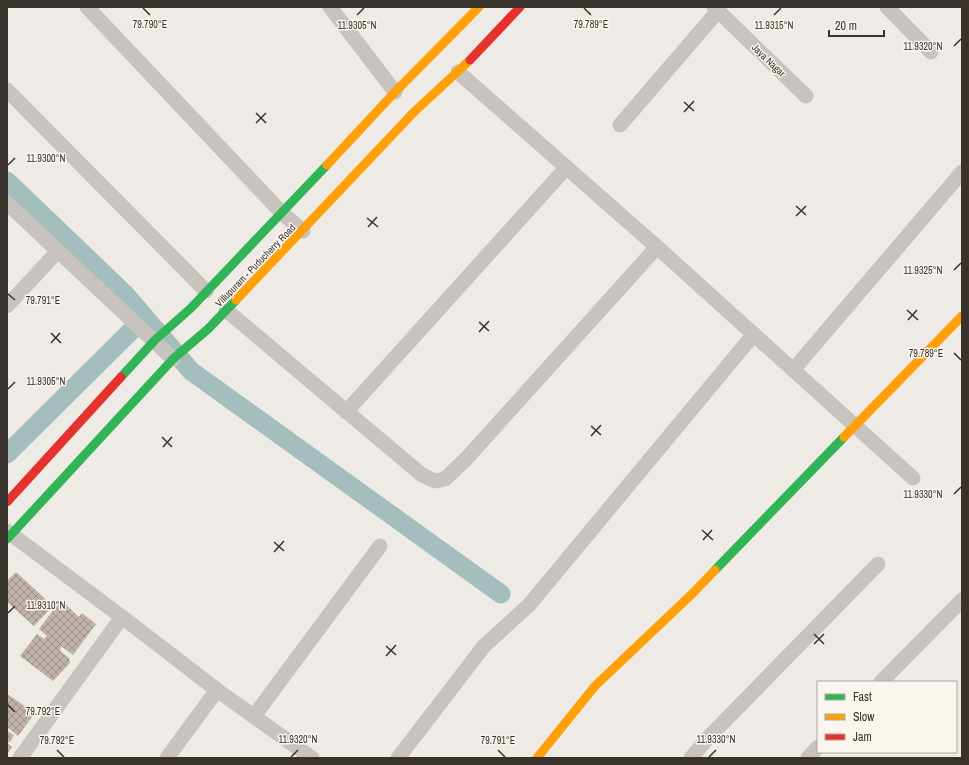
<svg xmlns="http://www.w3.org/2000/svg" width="969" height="765" viewBox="0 0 969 765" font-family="'Archivo Narrow',sans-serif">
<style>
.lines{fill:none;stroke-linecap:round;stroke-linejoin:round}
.canal{stroke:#a4bebe;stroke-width:19}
.building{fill:url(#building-cross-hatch)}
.street{stroke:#c8c3bf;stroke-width:15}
.fast{stroke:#30b455;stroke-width:9}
.slow{stroke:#ff9f0a;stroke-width:9}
.jam{stroke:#e5322d;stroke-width:9}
.ticks{fill:none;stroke:#39312c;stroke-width:1.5}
.labels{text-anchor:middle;stroke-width:3;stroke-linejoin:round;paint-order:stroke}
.street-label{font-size:10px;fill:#39312c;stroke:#faf5ef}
.ticks-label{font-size:10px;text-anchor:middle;fill:#39312c;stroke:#faf5ef;stroke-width:3;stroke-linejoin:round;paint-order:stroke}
</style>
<defs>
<pattern id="building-cross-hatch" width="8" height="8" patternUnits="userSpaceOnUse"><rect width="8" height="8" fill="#c0b1aa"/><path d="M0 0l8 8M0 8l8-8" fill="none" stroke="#9d918b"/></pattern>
</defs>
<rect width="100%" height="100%" fill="#eeebe6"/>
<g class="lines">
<path class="canal" d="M7,181l118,113 66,77 310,223
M7,454l138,-137"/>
</g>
<path class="building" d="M16,572l37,34 -19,20 -27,-24v-21z
M61,600l18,17 3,-4 14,11 -23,31 -12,-9 -1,5 9,7 1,5 -17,18 -33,-25 17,-22 7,5 3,-3 -8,-7z
M7,694l28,19 -17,23 -11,-9z
M7,731l7,4 -4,7h-3z
M7,743l5,4 -5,7z"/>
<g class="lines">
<path class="street" d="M87,7l195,206 21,18
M330,7l65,85
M714,7l92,89
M887,7l44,45
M458,72l199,175 256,231
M7,90l199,201
M620,125l98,-114
M7,203l166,156
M7,306l51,-55
M226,310l196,165 13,6 10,-2 21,-20 191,-212
M793,370l169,-198
M346,412l220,-244
M7,531l115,86 95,73 95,68
M881,682l81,-82
M254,716l126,-170
M20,758l102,-141
M167,758l50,-68
M398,758l86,-112 45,-41 225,-271
M691,758l16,-19 171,-175
M808,758l10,-11"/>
<path class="fast" d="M121,377l34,-37 36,-32 136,-143
M7,539l167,-181 34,-29 28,-29
M715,570l129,-133"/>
<path class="slow" d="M327,165l68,-73 84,-85
M236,300l178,-188 56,-52
M844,437l118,-121
M537,758l58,-72 98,-93 22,-23"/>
<path class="jam" d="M470,60l50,-53
M7,502l114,-125"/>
</g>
<path class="ticks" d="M143,8l7,7M584,8l7,7M357,15l7,-7M774,15l7,-7M954,46l7,-7M684,102l10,9M684,112l10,-11M256,113l10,10M256,123l10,-10M8,165l7,-7M796,206l10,9M796,216l10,-10M367,218l11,9M368,227l9,-10M954,270l7,-7M8,294l7,6M907,310l11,10M908,320l9,-10M479,322l10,9M479,332l10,-11M51,333l10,10M51,343l9,-10M954,353l7,7M8,389l7,-7M591,426l10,9M591,436l10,-11M162,437l10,10M163,447l9,-10M954,494l7,-7M702,530l11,10M703,540l9,-10M274,542l10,9M274,552l10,-11M8,613l7,-7M814,634l10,10M814,644l10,-10M386,646l10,9M386,656l10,-11M8,705l7,7M57,750l7,7M498,750l7,7M291,757l7,-7M709,757l7,-7"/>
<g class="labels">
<g class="street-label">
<text transform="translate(769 60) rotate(44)" y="4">Jaya Nagar</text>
<text transform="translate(255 265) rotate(-46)" y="4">Villupuram - Puducherry Road</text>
</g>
</g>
<g class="ticks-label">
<text x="150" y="28">79.790°E</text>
<text x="591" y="28">79.789°E</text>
<text x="774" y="29">11.9315°N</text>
<text x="357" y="29">11.9305°N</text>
<text x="923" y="50">11.9320°N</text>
<text x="46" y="162">11.9300°N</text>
<text x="923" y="274">11.9325°N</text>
<text x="43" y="304">79.791°E</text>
<text x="926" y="357">79.789°E</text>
<text x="46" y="385">11.9305°N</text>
<text x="923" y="498">11.9330°N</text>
<text x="46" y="609">11.9310°N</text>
<text x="43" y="715">79.792°E</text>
<text x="298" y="743">11.9320°N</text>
<text x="716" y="743">11.9330°N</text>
<text x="57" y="744">79.792°E</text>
<text x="498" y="744">79.791°E</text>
</g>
<rect width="969" height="765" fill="none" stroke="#39312c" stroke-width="16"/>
<rect x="817" y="681" width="140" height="72" fill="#faf5ef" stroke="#ada7a1"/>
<rect x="825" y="694" width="20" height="6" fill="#30b455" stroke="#ada7a1"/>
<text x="853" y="701" font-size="12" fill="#39312c">Fast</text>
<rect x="825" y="714" width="20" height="6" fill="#ff9f0a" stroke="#ada7a1"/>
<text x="853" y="721" font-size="12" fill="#39312c">Slow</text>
<rect x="825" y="734" width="20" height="6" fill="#e5322d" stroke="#ada7a1"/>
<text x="853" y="741" font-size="12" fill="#39312c">Jam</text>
<path d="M829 30v6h55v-6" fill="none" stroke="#39312c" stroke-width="2"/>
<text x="835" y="30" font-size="12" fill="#39312c" stroke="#faf5ef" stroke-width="3" paint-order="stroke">20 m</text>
</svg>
